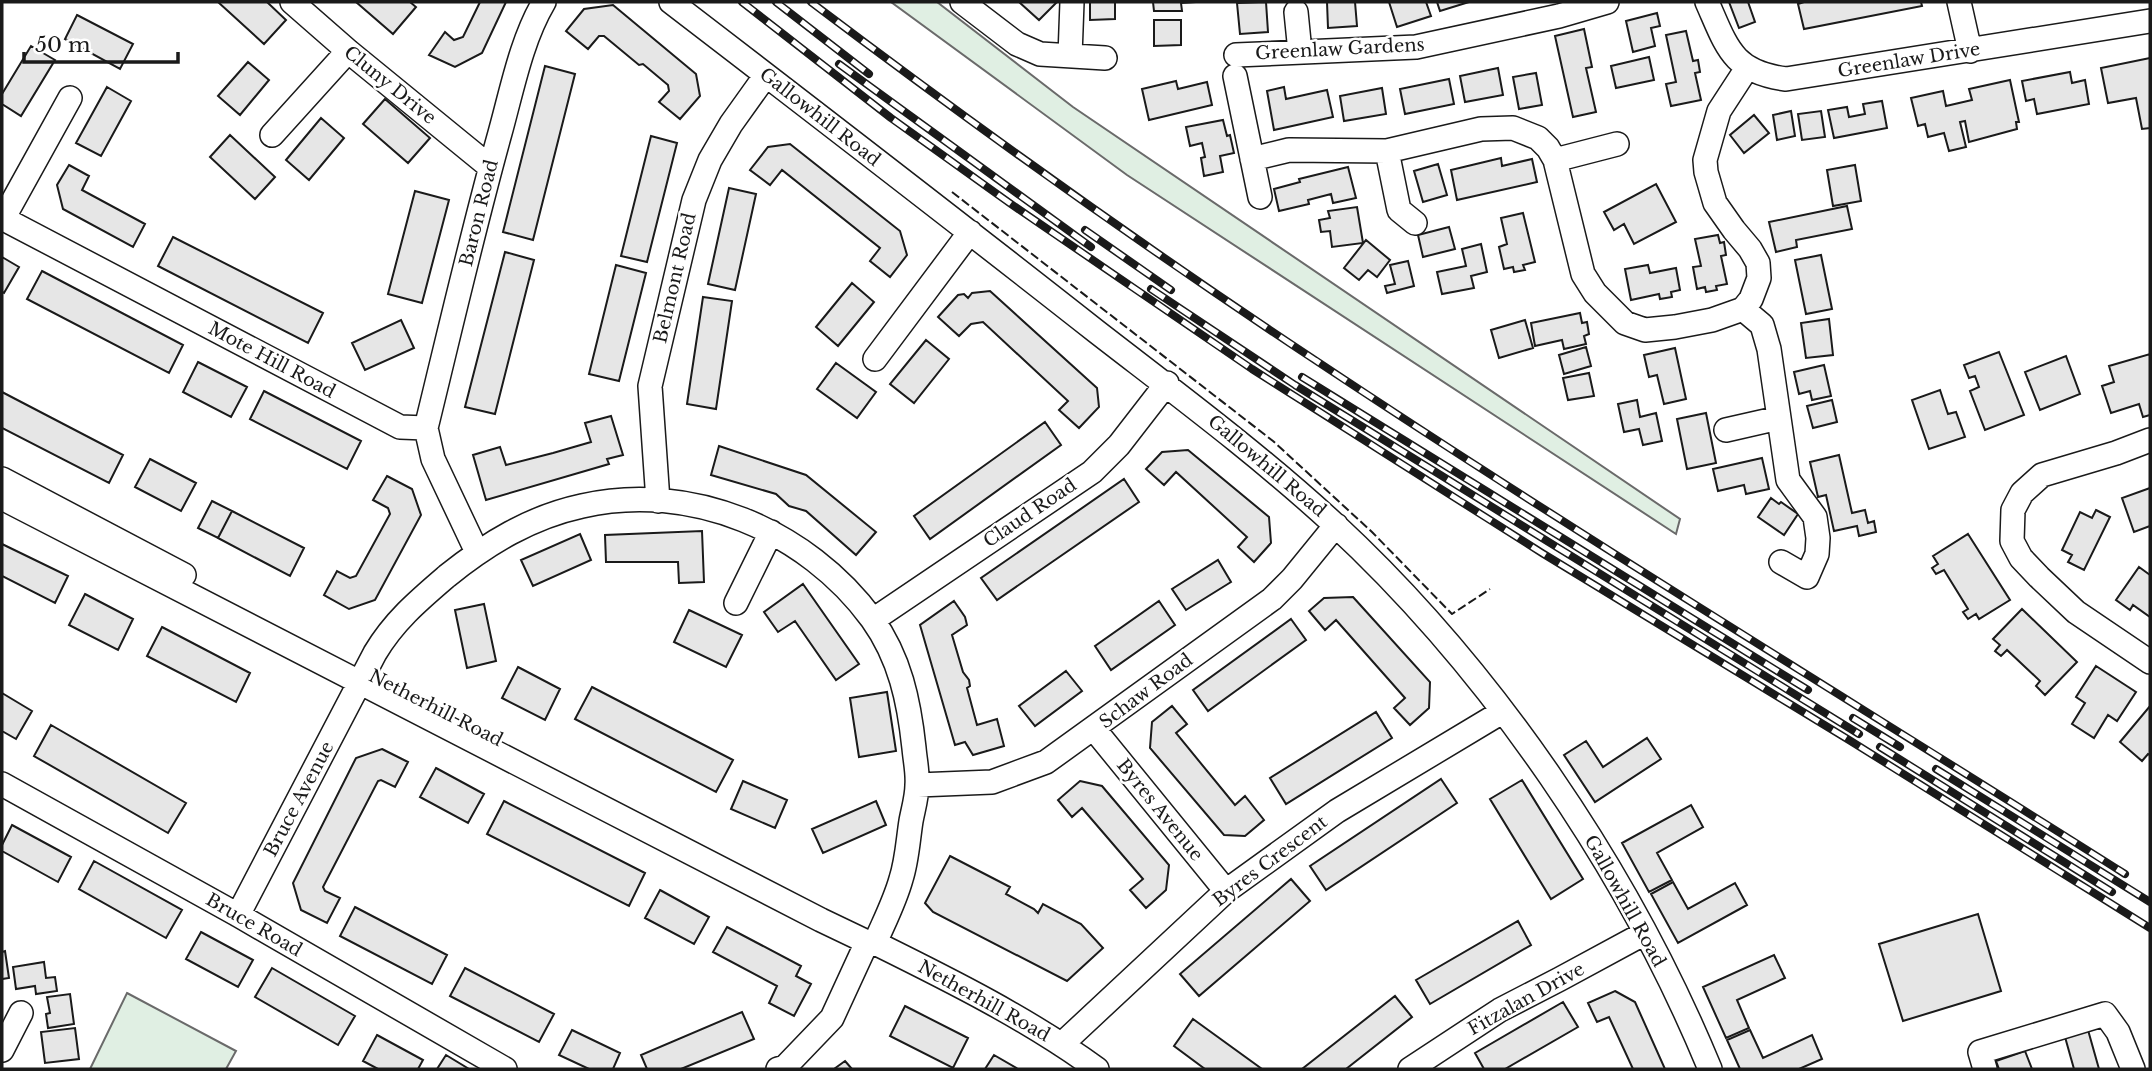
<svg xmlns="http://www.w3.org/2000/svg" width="2152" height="1071" viewBox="0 0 2152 1071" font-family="'Libre Baskerville',serif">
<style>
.green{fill:#e0efe3;stroke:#6a6a6a;stroke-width:2}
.building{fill:#e6e6e6;stroke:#1a1a1a;stroke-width:2}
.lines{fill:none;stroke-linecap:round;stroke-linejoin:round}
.minor-casing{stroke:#1a1a1a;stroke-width:26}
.minor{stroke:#fff;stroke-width:23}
.rail-casing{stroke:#1a1a1a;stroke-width:8}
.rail{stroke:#fff;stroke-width:5;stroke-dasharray:16;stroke-linecap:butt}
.fence{stroke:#1a1a1a;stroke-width:2;stroke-dasharray:9 3.5;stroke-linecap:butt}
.labels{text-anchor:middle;stroke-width:5;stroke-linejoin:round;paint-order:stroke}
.street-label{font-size:18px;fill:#1a1a1a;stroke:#fff}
</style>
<rect width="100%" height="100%" fill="#fff"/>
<path class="green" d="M891,2h46l136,105 607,412 -4,15 -549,-359z
M127,993l109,58 -10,18h-136z"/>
<path class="building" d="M218,2h49l19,18 -22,24z
M356,2h54l6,5 -23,27z
M480,2h26l-24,51 -27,14 -26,-12 16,-23 9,8 9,-3z
M1019,2h38l-18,18z
M1090,2h25v17l-25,1z
M1153,2h43l-15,1 1,8h-28z
M1266,2l2,30 -28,2 -3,-31z
M1327,2h28l2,24 -29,2z
M1389,2h37l5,14 -34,11z
M1437,2h32l-29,9z
M1729,2h19l7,20 -16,6z
M1804,2h117l1,4 -118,23 -6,-25z
M613,5l83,69 4,22 -20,23 -21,-17 10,-11 -1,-6 -25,-21 -4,1 -35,-29h-5l-11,13 -22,-18 18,-22z
M1657,13l3,13 -9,2 4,18 -22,6 -7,-31z
M77,15l56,29 -13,25 -55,-30z
M1154,20h27v25l-27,1z
M1584,29l8,38 -6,1 10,44 -23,5 -18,-81z
M1686,31l7,30 5,-1 2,12 -5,1 6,27 -30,6 -5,-22 10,-2 -10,-47z
M31,46l24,14 -34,56 -19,-12v-10z
M1649,57l5,23 -38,8 -5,-22z
M2150,58v70l-8,1 -6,-31 -28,5 -7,-35z
M248,62l21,18 -29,35 -22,-19z
M545,66l30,8 -42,166 -30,-8z
M1498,68l5,27 -38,7 -5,-26z
M2070,72l2,11 13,-3 4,24 -52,10 -3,-15 -8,2 -4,-20z
M1536,73l6,32 -23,4 -6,-32z
M1449,79l5,25 -49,10 -5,-25z
M2010,80l9,42h-3l1,7 -48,13 -4,-21 -5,1 6,25 -17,4 -5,-18 -16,4 -3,-13 -7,2 -7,-28 32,-7 3,15 26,-6 -3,-11z
M1176,81l2,8 29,-7 5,23 -63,15 -7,-31z
M107,87l24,14 -30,55 -25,-13z
M1284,87l2,12 41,-9 6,27 -59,13 -7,-39z
M1382,88l4,26 -42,7 -4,-25z
M385,99l45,39 -22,25 -45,-39z
M1882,101l5,27 -53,10 -6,-28 19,-3 2,10 16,-3 -2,-10z
M1791,111l4,25 -18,4 -4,-25z
M1821,111l4,26 -23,3 -4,-26z
M1754,115l15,18 -25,20 -14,-18z
M321,118l23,20 -35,42 -23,-20z
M1223,120l4,16 3,-1 4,18 -14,3 3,16 -19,4 -3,-18 4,-1 -3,-14 -12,3 -4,-19z
M230,135l45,42 -20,22 -45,-42z
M651,136l26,7 -30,119 -26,-6z
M790,144l110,87 7,24 -17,22 -20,-16 10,-13 -98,-78 -12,15 -20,-15 18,-23z
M1501,158l1,8 30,-7 5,23 -80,18 -6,-30z
M1438,164l9,31 -24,7 -9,-31z
M69,165l20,11 -7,14 63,34 -12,23 -70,-38 -6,-24z
M1855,165l6,36 -28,5 -6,-36z
M1348,167l8,31 -23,5 -2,-9 -23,6 1,4 -30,7 -5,-22 26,-7 -1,-3z
M1656,184l20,38 -42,22 -10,-20 -10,6 -10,-18z
M729,188l27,6 -21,96 -27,-6z
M415,191l34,9 -27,103 -34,-9z
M1847,206l5,23 -56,11 1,7 -21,5 -7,-30z
M1357,207l6,36 -31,4 -2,-16 -9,1 -2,-12 11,-2 -2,-7z
M1523,213l12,49 -12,3 2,5 -11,2 -1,-5 -9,2 -5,-22 8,-3 -6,-26z
M1449,227l6,22 -32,8 -5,-22z
M1718,235l2,8 4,-1 2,13 -5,1 6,28 -11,2 1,4 -11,2 -1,-5 -8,2 -4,-22 8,-1 -6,-27z
M173,237l150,76 -15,30 -150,-77z
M1366,240l24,20 -13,17 -9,-7 -9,10 -15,-12z
M1481,244l6,28 -16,4 3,12 -32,6 -5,-22 29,-6 -4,-17z
M505,252l29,8 -39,154 -30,-7z
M1821,255l11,54 -26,5 -11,-54z
M2,257l17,10 -15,26 -2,-1z
M1408,261l6,25 -27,7 -2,-7 10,-2 -5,-19z
M616,265l30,8 -27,108 -30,-7z
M1648,265l2,8 26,-5 4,22 -9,2 1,5 -12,2 -1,-5 -28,6 -6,-31z
M42,271l141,74 -14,28 -142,-74z
M852,283l22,19 -36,44 -22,-19z
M990,291l107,97 2,19 -20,21 -20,-18 9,-9 -85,-79 -12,2 -12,12 -21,-19 20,-22 6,-1 4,4 4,-5z
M703,297l29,4 -16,108 -29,-5z
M1580,313l2,10 5,-1 2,12 -5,2 2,8 -22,5 -2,-9 -27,6 -4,-23z
M1829,319l4,36 -27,3 -5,-35z
M401,320l13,28 -49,22 -13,-27z
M1525,320l8,28 -34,10 -8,-28z
M926,340l23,19 -35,44 -24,-19z
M1586,347l5,19 -27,8 -5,-19z
M1675,348l11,51 -22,5 -7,-29 -8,2 -5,-22z
M1999,352l25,63 -39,15 -15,-39 9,-4 -4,-11 -6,2 -5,-13z
M2150,354v61l-7,2 -4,-13 -28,9 -9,-27 12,-4 -5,-16z
M2066,356l14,38 -40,16 -15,-38z
M198,362l49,25 -16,30 -48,-25z
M836,363l40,29 -19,26 -40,-29z
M1824,365l7,31 -19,4 -2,-9 -11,3 -5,-22z
M1589,373l5,23 -26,4 -5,-22z
M1940,390l8,24 8,-2 9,25 -36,12 -17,-49z
M264,391l97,50 -14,28 -97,-50z
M2,392l121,63 -14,28 -107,-55z
M1637,400l3,17 16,-4 6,28 -19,4 -4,-16 -15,3 -6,-28z
M1832,400l5,22 -24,6 -6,-22z
M1706,413l10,50 -29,6 -10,-50z
M611,416l12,39 -16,4 2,5 -123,36 -13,-45 27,-8 6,18 47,-12 38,-11 -6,-19z
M1045,422l16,23 -131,94 -16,-23z
M719,446l87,29 70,57 -20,23 -50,-44 -17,-5 -13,-12 -65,-19z
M1188,450l81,67 2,26 -17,19 -16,-15 9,-10 -71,-65 -12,13 -18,-16 16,-17z
M1839,455l13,58 13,-3 3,13 6,-2 2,11 -17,4 -2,-10 -23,5 -8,-36 -8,2 -8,-35z
M1762,458l7,31 -23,5 -2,-9 -26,6 -5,-22z
M150,459l46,24 -15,28 -46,-24z
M387,476l25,13 9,26 -46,85 -26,9 -25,-14 13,-24 13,7 6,-2 34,-62 -2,-6 -15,-8z
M1124,479l15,23 -142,98 -16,-22z
M2150,488v38l-16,6 -12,-34z
M1771,498l8,6 2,-2 17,12 -14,21 -26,-18z
M212,501l20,10 -14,27 -20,-10z
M2096,510l14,7 -26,53 -16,-8 4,-7 -10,-5 18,-38 12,6z
M232,511l72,37 -14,28 -72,-38z
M702,531l2,51 -25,1 -1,-21h-72l-1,-27z
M580,534l11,26 -58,26 -12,-26z
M1968,534l42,66 -31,19 -3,-5 -8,5 -5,-7 5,-3 -24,-39 -8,4 -4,-6 6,-4 -5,-8z
M2,544l66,32 -13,27 -53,-27z
M1218,560l13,22 -45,28 -14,-21z
M2139,567l11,8v42l-17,-12 -3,5 -14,-10z
M803,584l56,80 -23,16 -41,-59 -17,11 -14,-20z
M85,594l48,25 -15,31 -49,-25z
M1353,597l77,85 -1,26 -19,17 -16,-17 11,-10 -69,-78 -11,10 -16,-19 15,-13z
M954,601l11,16 2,8 -15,10 11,37 6,8 1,6 -3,2 10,37 20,-6 7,27 -31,9 -8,-13 -10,3 -35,-120z
M1159,601l16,24 -64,45 -16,-24z
M484,604l12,57 -29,7 -12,-58z
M2022,609l55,53 -32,33 -9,-9 4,-5 -33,-31 -6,6 -6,-5 5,-6 -7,-6z
M689,610l53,25 -16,32 -52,-25z
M1291,619l15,21 -98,71 -15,-21z
M162,627l88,46 -14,29 -89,-46z
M2096,666l40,26 -19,29 -9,-6 -14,23 -22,-14 13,-21 -9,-6z
M518,667l42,22 -15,31 -43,-22z
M1066,671l16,20 -47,35 -16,-20z
M592,687l141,73 -17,32 -141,-73z
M887,692l9,59 -37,6 -9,-59z
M2,693l30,18 -16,28 -14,-8z
M1172,706l15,18 -11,9 59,72 10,-9 19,24 -19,16 -21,-1 -74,-87 2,-26z
M2150,706v49l-2,-1 -6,7 -22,-19z
M1376,712l16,26 -106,66 -16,-26z
M51,725l135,78 -18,30 -134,-77z
M1647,738l14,21 -66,43 -31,-47 22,-14 17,26z
M382,749l26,13 -13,25 -14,-7 -3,1 -55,106 2,4 15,7 -13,25 -26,-13 -8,-27 63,-125z
M436,768l48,26 -16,29 -48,-26z
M1441,779l16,24 -131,87 -16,-24z
M1522,780l61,99 -32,20 -61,-100z
M743,781l44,19 -12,28 -44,-19z
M1080,781l22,5 67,79 -3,25 -20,18 -16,-18 13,-11 -61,-71 -10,9 -14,-17z
M504,801l141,72 -16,33 -142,-72z
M876,801l10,24 -63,28 -11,-24z
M1691,805l12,22 -46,26 15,27 -23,12 -27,-49z
M12,825l59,32 -13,25 -56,-31v-6z
M950,856l60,31 -4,7 28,15 4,4 5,-9 38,20 22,24 -36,33 -134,-69 -8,-9z
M94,861l88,49 -16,28 -87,-49z
M1291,879l19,22 -111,95 -19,-22z
M1673,882l15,27 47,-26 12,22 -69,38 -27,-49z
M660,890l49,27 -15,27 -49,-26z
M355,907l92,48 -15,29 -92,-48z
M1978,914l23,77 -98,30 -24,-77z
M1518,921l13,24 -101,59 -14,-24z
M727,927l74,39 -5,10 15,8 -17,32 -25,-13 8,-17 -64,-34z
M201,932l52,28 -15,27 -52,-28z
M5,951l4,27 -7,1v-27z
M1774,955l11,23 -48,22 12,28 -23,10 -23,-51z
M44,962l2,16 9,-1 2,14 -21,3 -1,-8 -19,3 -3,-22z
M272,968l83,48 -17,29 -83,-48z
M465,968l89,46 -15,28 -89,-46z
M1615,991l20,11 30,67h-32l-24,-52 -12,5 -9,-19z
M70,994l4,30 -26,4 -2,-14 4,-1 -3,-16z
M1395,996l17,21 -66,52h-44z
M1563,1002l15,25 -73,42h-21l-9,-16z
M905,1006l63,32 -15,30 -63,-32z
M742,1012l12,27 -73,30h-34l-6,-14z
M1193,1019l69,50h-57l-31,-23z
M75,1028l4,31 -34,4 -4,-31z
M572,1030l48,23 -7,16h-24l-30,-14z
M1750,1030l13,28 49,-23 10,24 -23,10h-59l-13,-29z
M2088,1030l11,39h-25l-9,-32z
M377,1035l46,25 -5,9h-40l-15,-8z
M2025,1051l7,18h-33l-3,-8z
M446,1055l23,14h-32z
M994,1055l24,14h-33z
M845,1061l7,8h-18z"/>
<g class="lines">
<defs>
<path id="minor" d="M292,2l56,49 142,116
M671,2c142,109 285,219 426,330 80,62 161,122 236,191 159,147 295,347 377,546
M962,2l55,42 23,10 65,4
M1707,2c20,45 25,70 79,77l364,-58
M1959,2l11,49
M1296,12l4,40
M1236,55l180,-8 143,-31 48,-14
M1070,56l2,-54
M1235,76l25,121
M272,135l76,-84
M1387,151l12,59 16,13
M1252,159l37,-9 98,1 94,-22 32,-1 25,10 10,10 7,12 28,114 12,19 30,30 20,7 30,-3 37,-7 31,-11 8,-10 8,-21 -1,-15 -8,-14 -16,-19 -19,-27 -9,-31 -1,-12 14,-49 28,-43
M1555,160l62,-16
M2,218l398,209 26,1 7,31 44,93
M3,219l67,-121
M1743,309l19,16 7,24 19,131 27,37 3,21 -1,16 -10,23 -26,-15
M875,359l95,-127
M426,428c24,-98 47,-198 74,-295 12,-43 21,-92 44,-131
M1726,430l53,-12
M2150,440l-34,13 -74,22 -20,18 -9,17 -1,31 9,17 18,19 37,35 74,50
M2,479l182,96
M2,498l819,422 46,22 8,1c77,38 153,76 222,126
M658,501l-8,-115 44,-186 16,-40 21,-36 35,-49
M736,603l35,-71
M873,620l219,-148 27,-27 48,-62
M1094,729l132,162
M2,784l236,131 267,154
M918,785l74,-3 54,-20 226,-163 20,-20 44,-54
M238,915l137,-262c19,-32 44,-53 72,-77 41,-33 84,-59 135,-70 108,-25 225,24 290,113 28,39 37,82 42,129 1,12 4,25 3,37 0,12 -4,25 -6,36 -3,19 -4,40 -10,58 -6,22 -17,43 -26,64
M1062,1044l164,-153 111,-80 165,-99
M2,1050l19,-37
M778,1069l7,-2 47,-49 35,-76
M1410,1069l90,-59 60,-31 85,-46
M1985,1069l-5,-17 125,-38 13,18 15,37"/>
</defs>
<use href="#minor" class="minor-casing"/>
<use href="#minor" class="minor"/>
<defs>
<path id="rail" d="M742,2l149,116 120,86 241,165 290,184 307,187 301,188
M776,2l93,72
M811,2c164,124 332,244 504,358 266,177 540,343 810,514
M839,64l252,183
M1085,230l86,60
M1151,289l144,96 564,349
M1302,377l506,313
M1853,718l47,29
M1880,747l232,145
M1936,769l214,133"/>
</defs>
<use href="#rail" class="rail-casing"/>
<use href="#rail" class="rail"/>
<path class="fence" d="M952,192l321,249 99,91 80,82 38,-25"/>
</g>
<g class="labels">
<g class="street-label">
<text transform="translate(1340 49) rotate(-3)" y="6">Greenlaw Gardens</text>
<text transform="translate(1909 60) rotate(-9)" y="6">Greenlaw Drive</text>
<text transform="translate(390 85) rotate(39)" y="6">Cluny Drive</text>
<text transform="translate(820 117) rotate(38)" y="6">Gallowhill Road</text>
<text transform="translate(479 213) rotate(-76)" y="6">Baron Road</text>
<text transform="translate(675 278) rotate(-77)" y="6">Belmont Road</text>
<text transform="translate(272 360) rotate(28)" y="6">Mote Hill Road</text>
<text transform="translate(1267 466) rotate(40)" y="6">Gallowhill Road</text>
<text transform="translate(1030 513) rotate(-34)" y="6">Claud Road</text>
<text transform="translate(1146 691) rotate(-37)" y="6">Schaw Road</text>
<text transform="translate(436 708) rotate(27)" y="6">Netherhill Road</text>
<text transform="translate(299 799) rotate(-62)" y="6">Bruce Avenue</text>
<text transform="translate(1160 810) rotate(51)" y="6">Byres Avenue</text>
<text transform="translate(1270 861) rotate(-37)" y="6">Byres Crescent</text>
<text transform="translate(1625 901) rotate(61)" y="6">Gallowhill Road</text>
<text transform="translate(254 925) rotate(30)" y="6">Bruce Road</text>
<text transform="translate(1526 999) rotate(-29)" y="6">Fitzalan Drive</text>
<text transform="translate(984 1001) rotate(29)" y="6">Netherhill Road</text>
</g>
</g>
<rect width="2152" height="1071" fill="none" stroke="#1a1a1a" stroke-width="7"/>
<path d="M24 52v10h154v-10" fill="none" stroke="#1a1a1a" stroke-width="3.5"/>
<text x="35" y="52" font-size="21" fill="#1a1a1a" stroke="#ffffff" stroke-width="5" paint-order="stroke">50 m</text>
</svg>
